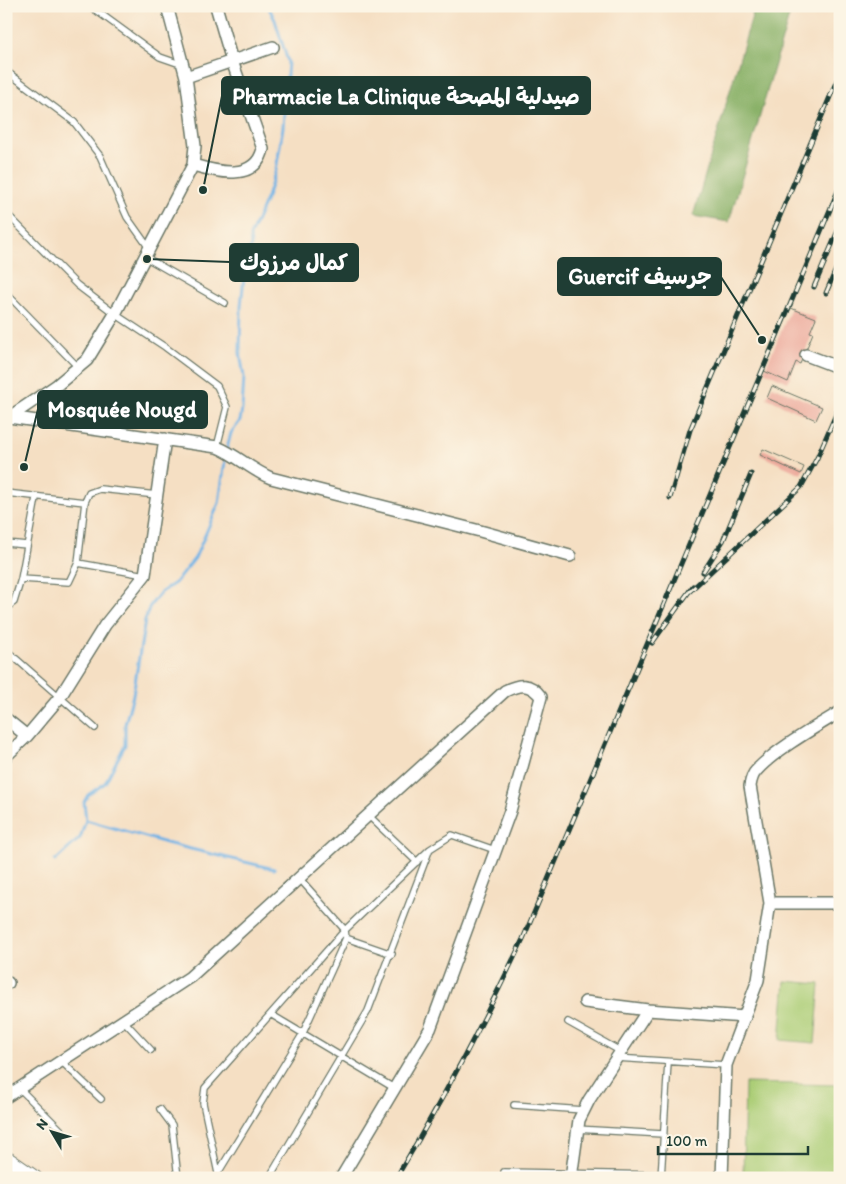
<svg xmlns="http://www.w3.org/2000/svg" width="846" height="1184" viewBox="0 0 846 1184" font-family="Itim,'Playpen Sans Arabic',sans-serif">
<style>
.green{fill:#acce77;stroke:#668656}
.forest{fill:#89b168;stroke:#54774e}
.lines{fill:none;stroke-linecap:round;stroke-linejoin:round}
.stream{stroke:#71b2e5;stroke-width:3}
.building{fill:#edab9d}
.service-casing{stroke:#6a7666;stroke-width:8}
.minor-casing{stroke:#6a7666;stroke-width:14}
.tertiary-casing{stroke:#6a7666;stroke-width:16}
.service{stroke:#fff;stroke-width:5.5}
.minor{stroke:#fff;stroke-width:11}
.tertiary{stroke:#fff;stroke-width:14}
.rail-casing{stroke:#1f3d34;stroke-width:5}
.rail{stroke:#fcf5e5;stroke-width:3;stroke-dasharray:9;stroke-linecap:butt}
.leader{fill:none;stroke:#1f3d34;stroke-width:2}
.callout-dot{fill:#1f3d34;stroke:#fcf5e5;stroke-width:2}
.callout{fill:#1f3d34;stroke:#1f3d34;stroke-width:2}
.callout-label{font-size:22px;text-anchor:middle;font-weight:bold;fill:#fff}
</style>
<rect width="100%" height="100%" fill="#fcf5e5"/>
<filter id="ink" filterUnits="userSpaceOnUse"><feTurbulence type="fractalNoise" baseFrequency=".02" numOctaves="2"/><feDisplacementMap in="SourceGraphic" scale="10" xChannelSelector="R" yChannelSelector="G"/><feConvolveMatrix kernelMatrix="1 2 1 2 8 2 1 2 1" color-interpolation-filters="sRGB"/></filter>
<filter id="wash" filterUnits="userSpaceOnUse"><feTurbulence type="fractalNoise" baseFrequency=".0096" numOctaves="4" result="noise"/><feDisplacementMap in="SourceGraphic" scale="20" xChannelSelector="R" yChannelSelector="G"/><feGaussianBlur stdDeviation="1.12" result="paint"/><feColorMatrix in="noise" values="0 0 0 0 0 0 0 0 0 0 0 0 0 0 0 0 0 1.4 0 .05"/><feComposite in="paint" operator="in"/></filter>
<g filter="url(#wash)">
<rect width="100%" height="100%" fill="#f5dfc3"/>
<path class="green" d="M785,981l35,3 -5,59 -35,-3z
M745,1083l95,2 -2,93h-95z"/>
<path class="forest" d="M755,6h37l-63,216 -36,-6z"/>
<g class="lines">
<path class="stream" d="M227,448l4,-15 9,-12 2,-12 2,-32 -4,-24 1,-47 5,-49 5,-11 -1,-10 17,-39 9,-27 7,-43 5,-65 -13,-42 -7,-14
M86,820l84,24 104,25
M55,861l25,-23 6,-18 -2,-18 4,-7 17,-12 20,-38v-21l8,-29 12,-75 5,-14 10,-13 15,-10 20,-25 24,-55 7,-49"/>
</g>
<g id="blocks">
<path class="building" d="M791,308l25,10 -6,14 3,1 -13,31 -4,-2 -8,20 -24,-11z
M772,386l50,21 -6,13 -49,-22z
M763,449l41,18 -3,7 -41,-19z"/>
</g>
</g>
<g filter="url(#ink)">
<use href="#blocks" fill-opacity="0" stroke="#6a7666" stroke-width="1"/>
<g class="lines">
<defs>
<path id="service" d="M90,6l70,51 23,8
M6,71l68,51 26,34 27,61 22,31
M6,213l71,72 38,29 50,33 52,39 10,21 -10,40
M145,257l80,46
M6,293l73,75
M6,493l79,9
M6,543l21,2
M78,563l7,-61 4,-9 11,-4 57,6
M21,579l15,-81
M6,608l8,-6 7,-23 48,3 9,-19 67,12
M6,650l89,78
M369,816l48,46
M346,938l46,16
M272,1015l122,73
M123,1020l28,30
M568,1022l52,29
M616,1058l110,7
M61,1061l40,38
M19,1088l44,44
M514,1105l69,5
M160,1109l12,16 6,53
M576,1129l87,5
M504,1172l157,3
M218,1173l84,-138 44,-97 -1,-8 -45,-51
M219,1178l-16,-75 2,-15 140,-158 85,-81 22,-14 43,15
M269,1178l99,-167 61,-160
M661,1178l7,-116"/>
<path id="minor" d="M186,77l87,-30
M193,165c24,7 62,17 70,-16l-31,-88 -16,-55
M806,355l34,13
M9,417l208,30c20,8 34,23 54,31l209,53 90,25
M8,418l49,-33 30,-25 28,-46 78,-149 2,-19 -9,-69 -19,-71
M6,719l21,17
M6,756l21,-20 33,-39 45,-72 40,-50 20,-136
M770,903h70
M6,984l2,-1
M585,1002l63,8 97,7
M6,1097l184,-120 315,-286c14,-7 25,-9 36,6l-31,114 -80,218 -89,149
M571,1178l8,-58 10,-20 59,-90
M722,1178l4,-113 32,-85 12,-77 -20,-117c1,-6 2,-11 6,-15 16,-19 61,-45 84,-59"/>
<path id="tertiary" d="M6,1158l29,20"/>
</defs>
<use href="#service" class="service-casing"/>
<use href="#minor" class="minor-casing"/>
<use href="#tertiary" class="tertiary-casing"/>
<use href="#service" class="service"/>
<use href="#minor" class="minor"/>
<use href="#tertiary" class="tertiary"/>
<defs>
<path id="rail" d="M814,287l26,-61
M826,293l14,-33
M670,498l20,-68 150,-357
M703,572l20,-31 28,-67
M689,592l112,-105 16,-29 23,-53
M652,643l41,-57
M396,1178c47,-78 88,-157 127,-239l317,-753"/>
</defs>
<use href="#rail" class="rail-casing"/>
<use href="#rail" class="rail"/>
</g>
</g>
<path class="leader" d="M203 190L222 96M147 259L230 262M762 340L721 277M24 467L38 409"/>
<g class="callout-dot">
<circle cx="203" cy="190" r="5"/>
<circle cx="147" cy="259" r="5"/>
<circle cx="762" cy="340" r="5"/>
<circle cx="24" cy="467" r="5"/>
</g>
<g class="callout">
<rect x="222" y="77" width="368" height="37" rx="5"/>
<rect x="230" y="244" width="128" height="37" rx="5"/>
<rect x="558" y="258" width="163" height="37" rx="5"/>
<rect x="38" y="391" width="169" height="37" rx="5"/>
</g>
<g class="callout-label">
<text x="406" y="104">Pharmacie La Clinique صيدلية المصحة</text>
<text x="294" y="270">كمال مرزوك</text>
<text x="640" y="284">Guercif جرسيف</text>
<text x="122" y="417">Mosquée Nougd</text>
</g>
<rect width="846" height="1184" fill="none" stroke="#fcf5e5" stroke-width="25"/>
<g transform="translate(52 1132) rotate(308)" stroke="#fcf5e5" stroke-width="4" paint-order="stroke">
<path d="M0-4L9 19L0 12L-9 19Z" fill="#1f3d34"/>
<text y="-8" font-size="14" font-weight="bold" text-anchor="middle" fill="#1f3d34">N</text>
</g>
<path d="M658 1146v8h150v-8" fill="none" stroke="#1f3d34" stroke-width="2.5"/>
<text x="666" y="1146" font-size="15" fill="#1f3d34" stroke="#fcf5e5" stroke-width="4" paint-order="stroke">100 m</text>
</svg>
